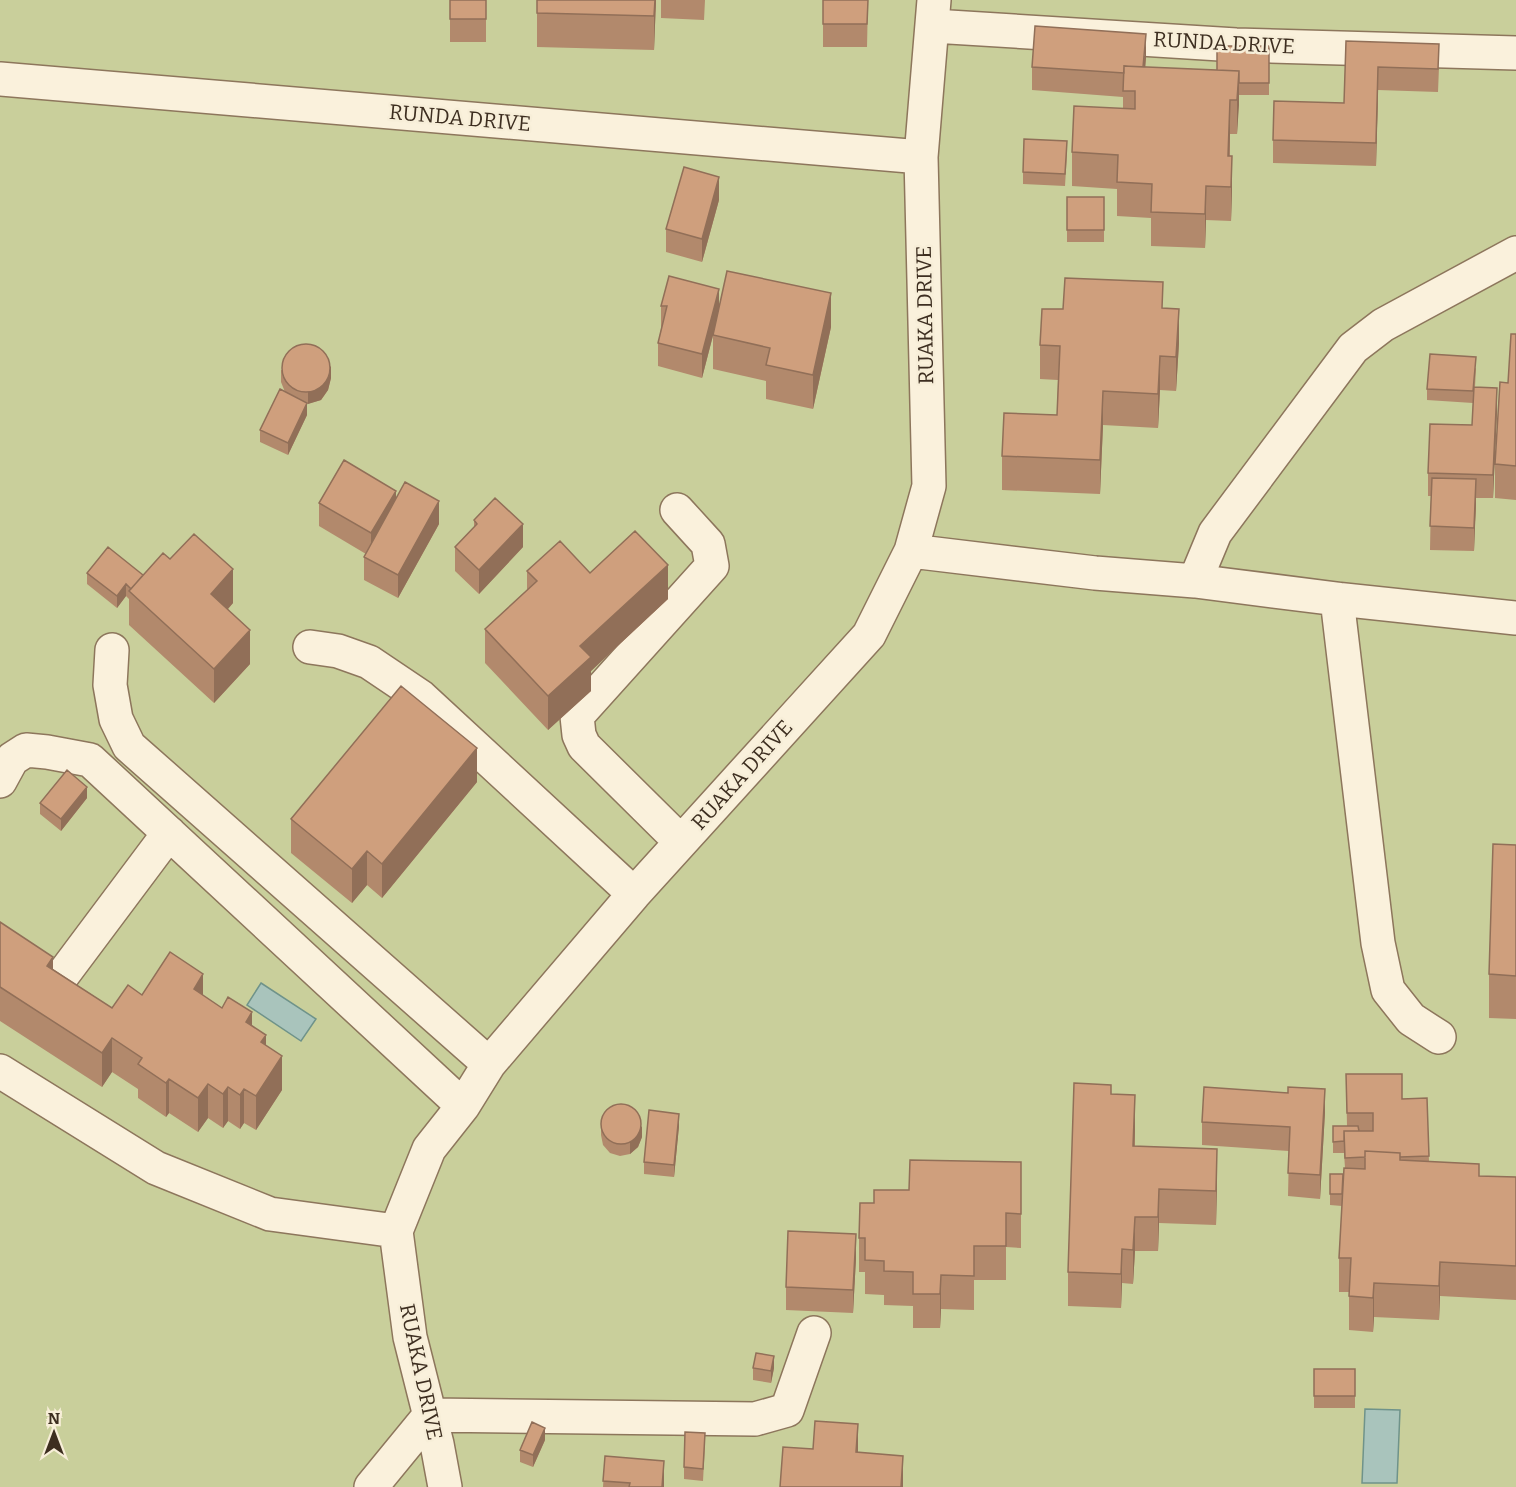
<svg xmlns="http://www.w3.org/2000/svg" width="1516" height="1487" viewBox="0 0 1516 1487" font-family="Bitter,serif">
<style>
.green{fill:#c9cf9b}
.water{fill:#a9c4bc;stroke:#6f938a;stroke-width:1.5}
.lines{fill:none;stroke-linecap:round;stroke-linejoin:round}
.minor-casing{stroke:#8d765c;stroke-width:36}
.minor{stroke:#faf1dc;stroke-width:33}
.wall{fill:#b2896c}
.shaded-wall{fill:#916f58}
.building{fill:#cf9f7d;stroke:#916f58;stroke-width:1.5}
.labels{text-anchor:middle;stroke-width:5;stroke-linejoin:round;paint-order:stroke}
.street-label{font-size:21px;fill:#3d2e20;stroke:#f7eed8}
</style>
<rect width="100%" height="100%" fill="#f0e4c8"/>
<path class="green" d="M0,0h1516v1487h-1516z"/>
<path class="water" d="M261,983l55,36 -15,22 -54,-36z
M1365,1409l35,1 -3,73h-35z"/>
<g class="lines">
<defs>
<path id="minor" d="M933,26l303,19 280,8
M0,79l921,78
M677,510l31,34 4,22 -135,150 2,19 5,11 97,96
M911,551l184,22 100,8 142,18 179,19
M1195,581l20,-48 138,-185 30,-23 133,-72
M1337,599l41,344 10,47 23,29 28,18
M310,647l28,4 31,11 52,35 213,197
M112,650l-2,35 6,34 13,27 360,318
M0,781l12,-22 14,-9 21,2 43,8 373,346
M59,980l110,-147
M0,1071l156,97 114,46 126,17
M371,1487l59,-72 325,4 32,-9 27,-77
M445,1487l-8,-43 -27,-107 -14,-106 33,-82 34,-43 26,-42 145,-170 235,-259 42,-84 18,-65 -8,-329 13,-157"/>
</defs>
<use href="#minor" class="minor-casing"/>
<use href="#minor" class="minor"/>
</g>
<path class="wall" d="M450,0h36v42h-36z
M656,0l-2,50 -117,-3v-34z
M661,0h44l-1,20 -43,-2z
M823,0h45l-1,47h-44z
M1346,41l93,26 -1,25 -60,-2 -2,76 -103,-3v-23l71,-37z
M1269,46v49h-30l-2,39h-7v22l2,34 -1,31 -25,-1 -1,28 -54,-2v-28l-34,-2v-27l-45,-3v-34l51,-44v-11l-91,-7v-23l114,-10 -1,10 72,3z
M1067,153l-2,33 -42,-2v-12z
M1067,197h37v45h-37z
M719,200l-17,62 -36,-10v-23z
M661,306l58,3 112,18 -18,82 -47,-10v-18l-53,-12v-34l2,-7 -13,50 -44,-12v-23l3,-14z
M1163,308l16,35 -3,48 -16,-1 -2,38 -55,-3 -3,69 -98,-4v-34l55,-41 1,-35 -18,-1v-34l23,-36z
M1516,334v166l-21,-2v-34z
M1476,368l-1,19 22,24 -4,87h-17l-2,53 -44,-1 1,-54h-3v-23l44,-48 1,-22 -46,-3v-11z
M281,370l50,8 -3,12 -7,10 -14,4v11l-19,40 -28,-13v-12l25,-38 -4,-10z
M396,499l43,25 -41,74 -34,-18v-23l2,-3 -47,-28v-23z
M474,520l49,27 -44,47 -24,-23v-24l19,-20z
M170,559l63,44 -5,6 22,55 -36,39 -85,-78v-26l-3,-3 -9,12 -30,-24v-11l56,2z
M527,571l63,2 78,26 -77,72v20l-43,39 -63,-67v-34l42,-39z
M477,782l-95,116 -15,-13 -15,18 -61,-50v-34z
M87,798l-26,33 -21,-17v-11z
M1516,845v174l-27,-1v-44z
M0,922l53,47 59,39 30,-13 61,1 19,12 30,18 14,19 16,45 -26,40 -12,-7 -4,6 -12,-8 -5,7 -15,-10 -10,14 -29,-19 -3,4 -28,-19v-9l-26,-17 -10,15 -102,-66z
M1346,1074l56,25 25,-1 2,64 50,14 37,1v123l-76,-4 -1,24 -65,-3 -1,15 -24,-2v-38h-10v-34l3,-52 -12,-1v-31h13l2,-6 -1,-15h-11v-27h14z
M1111,1094l24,35v17l82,37 -1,42 -57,-2 -1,28h-23l-2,33 -11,-1 -1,25 -53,-2v-34z
M1325,1112l-5,87 -32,-3 1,-45 -87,-6v-23z
M601,1123l41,14 -4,10 -8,7 -10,2 -10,-3 -7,-8 -2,-10z
M679,1126l-5,51 -30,-3v-12z
M1021,1162v86l-15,-1v33h-32v30l-33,-1 -1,19h-27v-22l-29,-1v-10l-19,-1v-22h-6v-34l15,-35 35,-13z
M856,1258l-3,55 -67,-3v-23z
M753,1368h21l-3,15 -18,-3z
M1314,1369h41v39h-41z
M545,1440l-12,27 -13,-5v-12z
M705,1444l-2,37 -19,-2v-12z
M605,1456l59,31h-61z"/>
<path class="shaded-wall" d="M655,0h1l-2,50v-34z
M1146,34v23l-3,41v-23z
M1378,67v23l-2,76v-23z
M1239,71v34l-2,29v-34z
M1230,100v34l-2,56v-34z
M1232,156v34l-1,31v-34z
M719,177v23l-17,62v-23z
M1206,186v34l-1,28v-34z
M719,289v23l-17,66v-24z
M831,293v34l-18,82v-34z
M1179,309v34l-3,48v-34z
M1160,356v34l-2,38v-34z
M331,366v12l-3,12 -7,10 -13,4v-12z
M1497,388v23l-4,87v-23z
M1103,391v34l-3,69v-34z
M307,403v12l-19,40v-12z
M1476,479v24l-2,48v-23z
M396,491v23l-25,43v-24z
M439,501v23l-41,74v-23z
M523,524v23l-44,47v-24z
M668,565v34l-77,72v20l-43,39v-34l32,-50z
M233,569v34l-22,25v-34z
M126,584v12l-9,12v-12z
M250,630v34l-36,39v-34z
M477,748v34l-95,116v-34z
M87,787v11l-26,33v-12z
M367,851v34l-15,18v-34z
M53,957v34l-6,-25z
M203,974v34l-9,-19z
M252,1012v34l-6,-24z
M266,1035v34l-5,-27z
M112,1038v34l-10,15v-34z
M282,1056v34l-26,40v-34z
M169,1079v34l-3,4v-34z
M208,1084v34l-10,14v-34z
M228,1087v34l-5,7v-34z
M244,1089v34l-4,6v-34z
M1325,1089v23l-5,87v-24z
M1135,1095v34l-2,51v-34z
M679,1114v12l-5,51v-12z
M642,1126v11l-4,10 -8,7v-12z
M1217,1149v34l-1,42v-34z
M1159,1189v34l-1,28v-34z
M1135,1217v34l-2,33v-34z
M856,1234v24l-3,55v-23z
M1122,1249v34l-1,25v-34z
M1440,1262v34l-1,24v-34z
M941,1275v34l-1,19v-34z
M1374,1283v34l-1,15v-34z
M774,1356v12l-3,15v-12z
M858,1424v34l-2,-6z
M545,1428v12l-12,27v-12z
M903,1456v31h-2z
M664,1461v26h-2z"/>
<path class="building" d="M450,0h36v19h-36z
M537,0h118l-1,16 -117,-3z
M823,0h45l-1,24h-44z
M1035,26l111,8 -3,33 -19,-1v7l-92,-6z
M1346,41l93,3 -1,25 -60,-2 -2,76 -103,-3 1,-39 70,2z
M1217,46h52v37h-30v-12l-22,-1z
M1124,66l115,5 -2,29h-7l-2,56h4l-1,31 -25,-1 -1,28 -54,-2 1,-28 -35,-2 1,-27 -46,-3 2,-46 61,3v-18h-12z
M1024,139l43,2 -2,33 -42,-2z
M684,167l35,10 -17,62 -36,-10z
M1067,197h37v33h-37z
M727,271l104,22 -18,82 -47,-10 4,-17 -57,-13z
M669,276l50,13 -17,65 -44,-11 9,-37h-6z
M1065,278l98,4 -1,26 17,1 -3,48 -16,-1 -2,38 -55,-3 -3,69 -98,-4 2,-43 53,2 3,-69 -20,-1 2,-36h21z
M1511,334h5v132l-21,-2 5,-82 8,1z
M282 368a24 24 0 1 1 48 0a24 24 0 1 1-48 0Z
M1430,354l46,3 -3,34 -46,-2z
M1474,387l23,1 -4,87 -65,-2 2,-49 42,1z
M280,389l27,14 -19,40 -28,-13z
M344,460l52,31 -25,42 -52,-30z
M1432,478l44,1 -2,49 -44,-2z
M405,482l34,19 -41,74 -34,-18z
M495,498l28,26 -44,46 -24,-23 22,-23 -3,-4z
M635,531l33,34 -88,81 11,11 -43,39 -63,-67 52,-48 -10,-10 33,-30 30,32z
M194,534l39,35 -22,25 39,36 -36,39 -85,-78 34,-38 7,6z
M108,547l35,28 -12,14 -5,-5 -9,12 -30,-23z
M401,686l76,62 -95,116 -15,-13 -15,18 -61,-50z
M67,770l20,17 -26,32 -21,-16z
M1493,844l23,1v131l-27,-2z
M0,922l53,35 -6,9 65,42 16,-23 14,10 28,-43 33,22 -9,15 28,19 6,-11 24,15 -6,10 20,13 -5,7 21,14 -26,40 -12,-7 -4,6 -12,-8 -5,7 -15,-10 -10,14 -29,-19 -3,4 -28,-19 4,-6 -30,-20 -10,15 -102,-66z
M1346,1074h56v25l25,-1 2,58 -29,1v-4l-35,-2v6l-20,1 -1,-27h29v-18h-26z
M1074,1083l37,2v9l24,1 -2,51 84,3 -1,42 -57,-2 -1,28h-23l-2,33 -11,-1 -1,25 -53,-2z
M1204,1087l84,6v-6l37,2 -5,86 -32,-2 2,-46 -88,-5z
M601 1124a20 20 0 1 1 40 0a20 20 0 1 1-40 0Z
M649,1110l30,4 -5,51 -30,-3z
M1333,1126h25l1,5h-15v10l-11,1z
M1365,1151l35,2v7l79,4v12l37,1v89l-76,-4 -1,24 -65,-3 -1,15 -24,-2 2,-38h-12l5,-90 21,1z
M910,1160l111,2v52l-15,-1v33h-32v30l-33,-1 -1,19h-27v-22l-29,-1v-10l-19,-1v-22h-6l1,-35h14v-13h35z
M1330,1174h13l-1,20h-12z
M788,1231l68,3 -3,56 -67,-3z
M756,1353l18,3 -3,15 -18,-3z
M1314,1369h41v27h-41z
M815,1421l43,3 -2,28 47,4 -2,31h-121l3,-40 30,2z
M532,1422l13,6 -12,27 -13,-5z
M685,1432l20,1 -2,36 -19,-2z
M605,1456l59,5 -2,26h-33l1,-4 -27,-2z"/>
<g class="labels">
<g class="street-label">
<text transform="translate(1224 43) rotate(3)" y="7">RUNDA DRIVE</text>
<text transform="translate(460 118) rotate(5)" y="7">RUNDA DRIVE</text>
<text transform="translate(925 315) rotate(-91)" y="7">RUAKA DRIVE</text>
<text transform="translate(742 775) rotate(-48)" y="7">RUAKA DRIVE</text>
<text transform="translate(421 1372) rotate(78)" y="7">RUAKA DRIVE</text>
</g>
</g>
<g transform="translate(54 1433)" stroke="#f7eed8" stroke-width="4.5" paint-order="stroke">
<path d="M0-4.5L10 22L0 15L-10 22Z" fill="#3d2e20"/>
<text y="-9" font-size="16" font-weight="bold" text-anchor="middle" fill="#3d2e20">N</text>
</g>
</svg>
